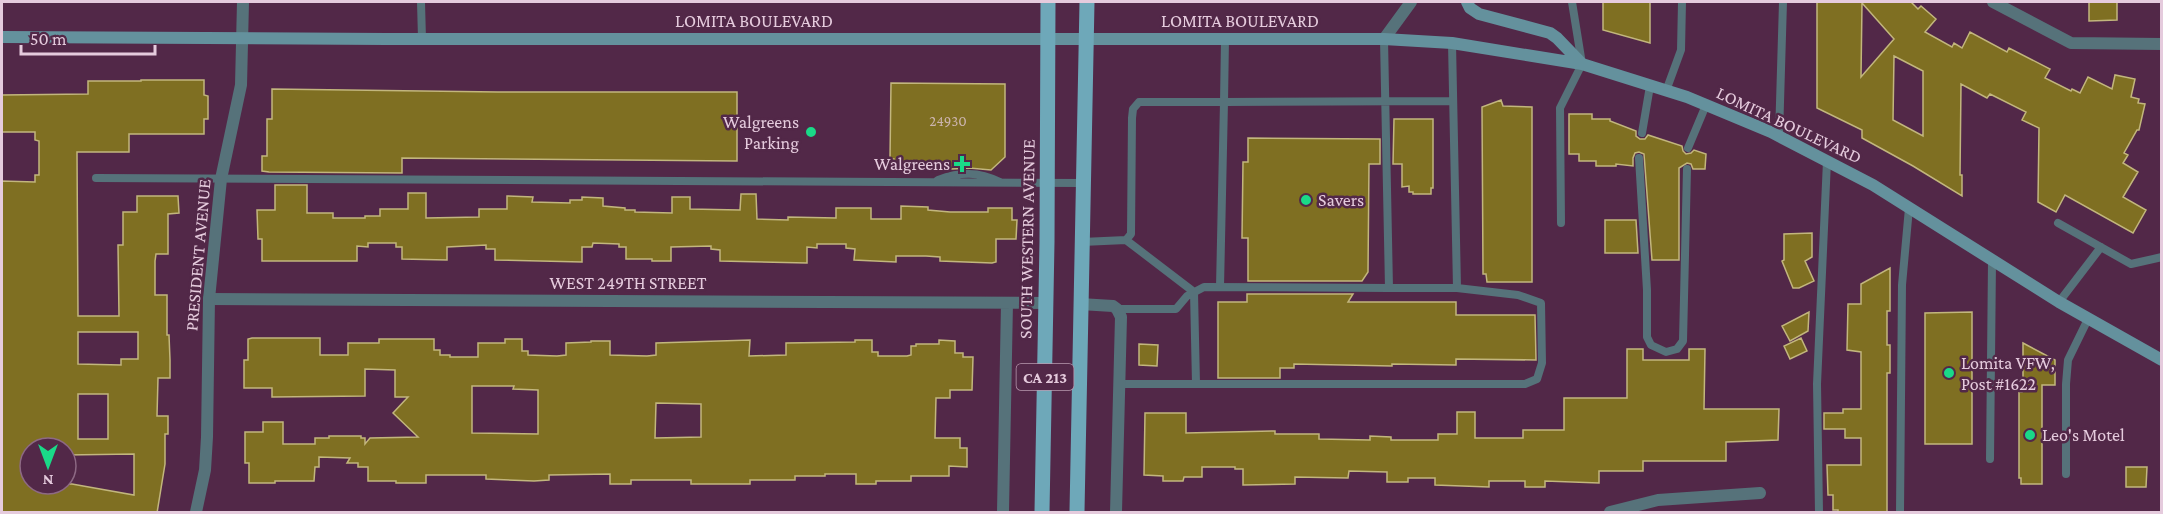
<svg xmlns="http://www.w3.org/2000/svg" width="2163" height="514" viewBox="0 0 2163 514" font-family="'Crimson Pro',serif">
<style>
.building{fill:#7f6f22;stroke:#c2b67d;stroke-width:1.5;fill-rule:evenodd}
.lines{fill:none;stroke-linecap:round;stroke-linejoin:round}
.service{stroke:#56727a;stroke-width:8}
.minor{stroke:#56727a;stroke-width:12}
.tertiary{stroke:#56727a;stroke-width:12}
.secondary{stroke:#64919d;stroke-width:12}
.primary{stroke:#6ea8b9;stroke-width:15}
.poi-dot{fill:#1ad988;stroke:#522848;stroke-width:2}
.labels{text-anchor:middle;stroke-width:5;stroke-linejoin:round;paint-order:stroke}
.number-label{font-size:15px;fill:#ccb4ae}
.shield{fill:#522848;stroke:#b99ab0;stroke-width:1.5}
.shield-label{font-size:16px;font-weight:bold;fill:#e5cbdd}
.street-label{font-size:18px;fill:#e5cbdd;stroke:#522848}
.poi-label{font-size:18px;fill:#e5cbdd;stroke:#522848;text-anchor:start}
</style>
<rect width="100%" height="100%" fill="#522848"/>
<path class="building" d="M1603,2h47v41l-47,-13z
M1817,2h94l7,7 3,-3 15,13 -11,13 27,15 2,-4 8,5 8,-16 37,20 2,-4 41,21 -5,9 26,13 1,-2 8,4 8,-16 24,12 3,-14 20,4 -4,18 8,2 -1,4 7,1 -6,26h-2l-13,23 4,2 -5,8 15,9 -15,25 23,13 -13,23 -68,-38 -9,17 -18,-10 1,-74 -17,-8 4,-8 -36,-18 -3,4 -26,-14 -1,91h2v21l-49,-30 -51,-28v-8l-45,-22zM1862,3l32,36 -33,38zM1894,56l29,15v65l-30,-16z
M2089,2h28v18l-28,1z
M141,80h63v15l4,1v23h-4v15h-75v18h-52l1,164h41l-1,-71h5v-33h14v-16h41l1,17 -11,1v40h-12l-1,7v34h12v40h2l1,25v18h-12l-1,38h11v18h-3v30l-8,49h-155v-332l33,1v-7h4v-34l-4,-1v-8h-33v-37l86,-1v-13h53zM78,332h60v27h-17v6l-43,-1zM78,394h30v45h-30zM30,448h36v7l68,-1v41l-62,-11h-42z
M891,83l114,1v73l-14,13 -22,-2 -17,1h-58v-10h-4z
M272,89l226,3h239v69l-335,-3v15l-133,-1 -7,-1v-15h5v-37h5z
M1501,100l2,6 29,1v175h-45l-1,-8h-3l-1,-167z
M1569,114h23v5h18v2l26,10v5l4,3h5l3,-4 34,11 1,5 3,3 5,-1 3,-3 12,4 -1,15h-12l-2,-5 -4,-1 -8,5v92h-27l-8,-106 -5,-2 -4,1 -2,5v8l-17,-2v2h-20v-5h-17v-7h-10z
M1394,119h39v69h-2v6h-18v-2h-4v-6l-7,1v-23h-9z
M1248,138l132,1v25h-11l-1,108 -6,9h-114v-43h-6l1,-76h5z
M275,185h32v28h26v5h32v-2h15v-7h28v-16h18v25l53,-1v-8h28v-13l26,1 -1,5 38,1v-3h12v-3l21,1v8l22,2v2h10v2l37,1v-16h18v12l50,1 1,-16h15l1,25 31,1v-3l48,1v-10h35v11h30v-13l27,1v3l22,2h38v-4h24v12h5l-1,19h-20v23l-4,1 -52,-2v-4l-14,-1h-30v6l-42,-2 1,-11 -9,-1v-4h-29v4l-10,-1v16l-87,-2v-11l-9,-1v-3l-40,1v14h-19v-2h-26v-12h-7v-3l-26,-1 -1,4h-10v15l-87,-2v-11h-9v-4l-39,2v13l-45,-1v-12h-6v-4h-28v4l-11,-1v15h-95v-22h-4l-1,-29h18z
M1605,220h31l2,33h-33z
M1812,233v24l-7,4 9,20 -15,7h-6l-11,-27 2,-1v-26z
M1890,268v43h-3v34h3v28h-3v140h-49v-3h-5v-15h-5l-1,-30h34v-27h-16v-9h-21v-16h19v-4h18v-57l-14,-2 1,-46h13v-20z
M1247,294h106l-5,8h108v13h79l1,45 -80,-1v6l-64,-1v2l-98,-2v4h-14v10h-62v-76h29z
M1809,312l-1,19 -18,10 -8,-15z
M1972,312v132h-47v-131z
M252,338h68v17h28v-12h31v-4h55v11h6v5h10v2h28v-14h27v-4h17v12h6v4l29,1 9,-1v-12l25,-1v-1h19v14l37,1 9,-1v-12l94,-3 -1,16 37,-1v-12l69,-1v-2h17v12h6v4h29l4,-1v-9h5v-2h23v-4l16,1v12h8v4h10l-1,33h-22v8h-14l-1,40h25v10h7v19l-18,-1v10h-38v5h-35v3h-20v-10h-31v2h-30v4h-45v4h-59v-4h-60v4h-21v-10l-61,1v5l-15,1 -48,-2v-4h-60v8h-30v-2h-28v-14h-10v-4h-11l3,-5 -31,-1v10h-4l-1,14h-39v2h-26v-20h-4v-31h18v-10h20v22h32v-6h14v-2h32v2h4v6l5,-6 48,-1 -25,-24 15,-16h-13v-27l-30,-1v27l-93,1v-9h-28v-28h4v-21zM472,386h42l-1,3 25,1v44l-66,-1zM656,403l45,1v33l-46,1z
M1801,338l6,13 -17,8 -6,-13z
M2023,343l32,17v25h-13v99h-21v-6h-2v-86h3l1,-8z
M1139,344l19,1 -1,21 -18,-1z
M1627,349h16v11h46v-11h16l-1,60h75l-1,31 -52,2v19h-83v10h-44v12l-54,-2v6h-20v-6h-36v6l-54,-2v-7h-27v4h-21v-10l-38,-1 -1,7 -53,-1v7l-52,1v-16h-8v-2h-33v10h-18l-1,4h-20v-5l-19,-1 1,-62h41v20l89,-2v3h44v5l51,1v-4l21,1v3h47v-6h19v-22h18v26h48v-8h41v-32h63z
M2126,467h21l-1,20h-20z"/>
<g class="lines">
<path class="service" d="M421,2l1,37
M1384,39l5,249h68l-5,-245
M1666,91l15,-41 1,-48
M1642,133l8,-47
M1779,136l4,-134
M1688,148l18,-43
M1639,158l8,132v47l4,8 15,7 11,-3 6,-8 4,-172
M96,178l987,5
M938,180c22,-8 40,-9 62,2
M1561,223l-1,-115 22,-44 -10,-62
M2058,223l73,41 31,-7
M1126,240l68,52 2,92
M1082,242l44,-2 5,-6 1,-116 1,-9 6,-7h85l1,-63
M1220,287l4,-185 229,-1
M2059,302l42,-55
M1117,309h59l11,-13 17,-9 185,1
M1120,384h405l12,-5 5,-16 -1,-60 -23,-8 -61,-7
M1990,459l2,-198
M2066,474v-90l2,-24 20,-41
M1819,512l-2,-128 10,-223
M1900,512l2,-227 7,-77"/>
<path class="minor" d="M1993,2l78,41 91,1
M209,299l837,4
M1080,304l33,2 4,3 4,8 -5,195
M1003,512l4,-209
M1610,512l48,-12 102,-7"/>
<path class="tertiary" d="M1384,39l27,-37
M196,512l9,-42 2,-33 2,-138 12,-120 20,-94 2,-83"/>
<path class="secondary" d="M1467,2l3,6 9,6 71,19 7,5 25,26
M2,37l385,2h997l68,4 130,21 105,33 84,35 102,53 186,117 103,58"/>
<path class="primary" d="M1042,512l5,-270 1,-240
M1077,512l10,-510"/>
</g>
<g class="poi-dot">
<circle cx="811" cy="132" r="6"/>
<path d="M959 155h6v6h6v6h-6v6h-6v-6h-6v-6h6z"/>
<circle cx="1306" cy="200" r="6"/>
<circle cx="1949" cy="373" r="6"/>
<circle cx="2030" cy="435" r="6"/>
</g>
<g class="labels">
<g class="number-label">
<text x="948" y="126">24930</text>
</g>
<rect class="shield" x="1016.5" y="364" width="57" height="26" rx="4.5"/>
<g class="shield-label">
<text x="1045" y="383">CA 213</text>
</g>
<g class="street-label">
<text x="754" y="27">LOMITA BOULEVARD</text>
<text x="1240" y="27">LOMITA BOULEVARD</text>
<text transform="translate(1789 125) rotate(25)" y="6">LOMITA BOULEVARD</text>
<text transform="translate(1027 239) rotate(-89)" y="6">SOUTH WESTERN AVENUE</text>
<text transform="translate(198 255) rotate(-85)" y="6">PRESIDENT AVENUE</text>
<text x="628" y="289">WEST 249TH STREET</text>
</g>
<g class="poi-label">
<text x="799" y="128" text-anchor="end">Walgreens<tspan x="799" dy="21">Parking</tspan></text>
<text x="950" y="170" text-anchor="end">Walgreens</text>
<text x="1318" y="206">Savers</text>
<text x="1961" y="369">Lomita VFW,<tspan x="1961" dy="21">Post #1622</tspan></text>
<text x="2042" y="441">Leo's Motel</text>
</g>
</g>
<rect width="2163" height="514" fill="none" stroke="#e5cbdd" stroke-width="6"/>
<g transform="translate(48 466) rotate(180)"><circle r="28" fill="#522848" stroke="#8d6984" stroke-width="1.5"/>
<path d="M0-4.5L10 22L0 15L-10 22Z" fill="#1ad988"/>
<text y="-9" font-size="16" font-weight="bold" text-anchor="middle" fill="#e5cbdd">N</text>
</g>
<path d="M21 45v9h134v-9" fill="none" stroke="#e5cbdd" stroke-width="3"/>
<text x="30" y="45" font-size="18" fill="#e5cbdd" stroke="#522848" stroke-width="4.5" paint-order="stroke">50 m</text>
</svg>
